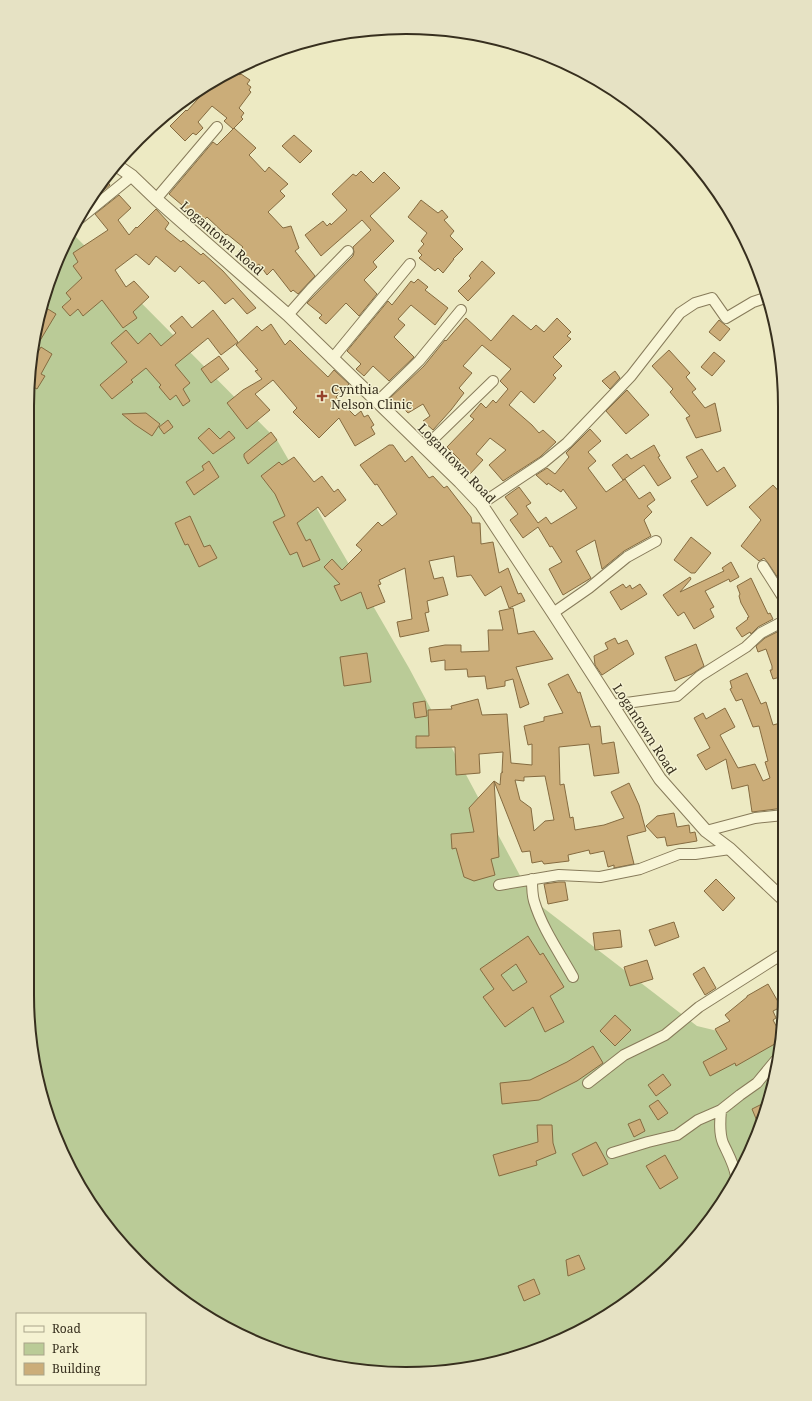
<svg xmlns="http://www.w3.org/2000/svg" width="812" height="1401" viewBox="0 0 812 1401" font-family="'Noto Serif',serif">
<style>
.green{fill:#bacb97}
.building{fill:#cbad79;stroke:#856b40;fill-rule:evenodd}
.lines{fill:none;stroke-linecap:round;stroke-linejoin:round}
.minor-casing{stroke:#877b5a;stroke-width:12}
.tertiary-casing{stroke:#877b5a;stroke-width:14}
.minor{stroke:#f8f5d6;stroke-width:10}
.tertiary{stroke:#f8f5d6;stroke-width:12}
.poi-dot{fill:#95412b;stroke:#f5f2d2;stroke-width:1.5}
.labels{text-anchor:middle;stroke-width:3;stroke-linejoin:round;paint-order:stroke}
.street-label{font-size:13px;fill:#372f1e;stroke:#f5f2d2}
.poi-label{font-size:13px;fill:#372f1e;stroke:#f5f2d2;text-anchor:start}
.rim{fill:none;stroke:#372f1e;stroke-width:2}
</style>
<rect width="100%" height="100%" fill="#edeac3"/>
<path class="green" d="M72,233l205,207 132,228 124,232 164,126 82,20 -14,71 -44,88 -65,75 -105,65 -120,28 -123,-12 -113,-51 -90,-84 -58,-109 -20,-122 1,-614 19,-97z"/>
<path class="building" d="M234,70l6,5 1,-1 9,6 -3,4 4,3 -2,3 2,2 -12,16 5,5 -3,4 2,2 -10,10 -9,-8 3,-3 -15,-12 -14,16 5,6 -7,7 -3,-2 -8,8 -15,-15 16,-16 1,1 19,-21 -3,-3z
M234,128l22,20 -7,7 16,17 4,-5 19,17 -8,7 5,5 -17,16 15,16 8,-2 8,22 -4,3 20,25 -17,18 -5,-4 -2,2 -18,-23 -6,6 -8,-11 -5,4 -16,-16 5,-5 -16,-13 -1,1 -19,-18 -5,5 -33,-28 44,-52 4,3z
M294,135l18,16 -12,12 -18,-17z
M361,171l12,12 11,-11 16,16 -30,28 24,25 -21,21 4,5 -13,13 13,14 -18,22 -13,-13 -20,21 -7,-6 3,-3 -15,-12 46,-47 1,-4 -1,-5 18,-17 -9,-10 -41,36 -16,-21 18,-14 4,5 3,-3 1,2 16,-15 -15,-16 21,-20 3,2z
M106,180l4,5 -24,20 5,-9 12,-15 1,1z
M119,195l12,13 -13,12 11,15 7,-8 1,1 19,-19 13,14 -4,6 16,13 2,-2 18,15 2,-2 20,18 33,37 -9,6 -14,-16 -8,6 -21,-23h-2l-3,3 -19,-18 -5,6 -19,-16 -7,9 -13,-11 -21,16 11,17 8,-6 15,16 -16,15 4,6 -14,10 -21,-28 -19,16 -5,-7 -8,7 -8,-9 9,-8 -5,-6 16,-15 -9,-12 5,-4 -5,-9 35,-23 -13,-16z
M421,200l17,13 4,-3 6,7 -4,3 10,11 -4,5 13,13 -10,10h1l-11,14 -5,-5 -3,3 -16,-13 3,-3 -4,-4 6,-7 -3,-3 6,-8 -19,-16z
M482,261l13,12 -27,28 -10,-10 13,-13 -2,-2z
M418,279l10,8 -3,3 23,18 -13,17 -24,-20 -13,14 7,6 -11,12 20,20 -25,24 -16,-15 -9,10 -8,-7 5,-5 -14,-13 41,-50 4,4 19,-24 3,2z
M43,306l13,8 -21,35 -1,-1z
M213,310l25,32 -17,13 -13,-17 -33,27 15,18 -7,6 7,12 -7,5 -7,-11 -6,5 -11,-13 2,-2 -15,-17 -15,12 2,2 -21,17 -12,-14 27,-23 -16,-19 15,-13 12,14 12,-11 11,13 15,-13 -6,-7 12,-10 10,12z
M513,315l18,15 5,-5 8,7 13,-14 14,14 -4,4 4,3 -18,18 9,9 -9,9 3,3 -22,25 -13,-12 -12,14 23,20 7,8 4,-3 13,12 -16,15 -37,24 -14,-16 17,-15 -16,-12 -14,16 7,6 -14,15 -13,-11 4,-4 -13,-13 27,-28 -4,-3 11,-13 5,5 7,-8 3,3 12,-14 -8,-8 11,-12 -29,-24 -19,21 9,7 -13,15 5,5 -13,17 -18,20 -10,-9 7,-5 -7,-12 -15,9 -6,-6 -1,2 -11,-11 34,-32 21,-26 1,1 20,-23 25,23z
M719,320l11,9 -10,12 -11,-9z
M271,324l14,21 5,-5 13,13 25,24 6,-7 15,14 -13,13 19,19 6,-5 3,6 4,-2 6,10 -3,2 4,7 -20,12 -16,-28 -20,20 -26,-26 4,-4 -24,-28 -18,14 15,16 -23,19 -20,-26 16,-13 19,-11 -7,-8 3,-1 -22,-25 21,-19 5,5z
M41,347l11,7 -11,20 4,2 -8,13 -9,-5v-3l3,-18z
M669,350l21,23 -4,4 10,12 -4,3 13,16 10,-5 6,28 -25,7 -10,-20 4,-2 -20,-24 3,-3 -21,-23z
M714,352l11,9 -13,15 -11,-9z
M219,356l10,13 -18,14 -10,-14z
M615,371l5,7 -10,11 -8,-8z
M627,390l22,25 -23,19 -20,-23z
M146,413l14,11 -8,12 -18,-12 -12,-10z
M168,420l5,7 -9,7 -5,-7z
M209,428l11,11 9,-8 6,7 -22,16 -15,-16z
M590,429l11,12 -13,11 8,9 -8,7 18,24 19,-13 14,20 11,-7 5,8 -8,6 5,6 -8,8 7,16 -27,15 -22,18 -7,-29 -19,11 15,27 -28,17 -14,-26 13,-7 -10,-16 -2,1 -12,-20 -15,11 -13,-18 8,-6 -13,-17 14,-10 12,16 -5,3 12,17 8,-6 5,7 26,-16 -14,-19 -2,3 -13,-9 -1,2 -11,-10 11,-7 8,6 14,-17 -3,-4z
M271,432l6,8 -29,24 -4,-7v-3z
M389,445h4l12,17 7,-6 17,22 4,-2 11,12 3,-2 24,31 1,6h8l1,21 12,-2 6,31 9,-5 10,26 3,-1 4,8 -16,7 -8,-22 -16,10 -14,-21 -14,2 -3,-21 -25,5 5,18 9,-2 5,18 -21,6 2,11 -4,1 4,18 -29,6 -3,-15 15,-3 -7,-51 -26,12 2,4 -3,1 7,17 -18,7 -6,-17 -20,9 -7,-15 6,-2 -16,-17 8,-8 10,11 20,-20 -6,-5 22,-23 4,4 15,-12 -20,-30 -2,1 -15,-20z
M654,445l6,11 -2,1 13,21 -13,8 -14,-21 -21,15 -11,-15 15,-11 4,5z
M702,449l15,23 7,-5 12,19 -29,20 -16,-25 7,-4 -12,-20z
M294,457l20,25 8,-6 12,16 4,-3 8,11 -21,17 -7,-10 -21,16 9,18 4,-2 10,21 -17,7 -6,-15 -7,3 -17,-33 12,-6 -10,-22 -14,-18 18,-14 3,3z
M209,461l10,16 -25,18 -8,-13 18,-12 -2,-4z
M773,485l11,12v90l-16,-24 -4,-5 -5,3 -18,-15 20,-26 -12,-13z
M190,516l14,31 6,-2 7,13 -18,9 -11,-23 -3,1 -10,-22z
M691,537l20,16 -16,20h-4l-17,-13z
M731,562l8,15 -9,5 -1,-3 -24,12 9,16 -4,2 4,8 -20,12 -10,-17 -6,4 -15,-21 27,-18 1,2 -11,13 44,-21 -2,-3z
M751,578l17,36 2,-1 3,6 -15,8 -7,7 -1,-2 -8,5 -6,-9 12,-9 -1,-1 2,-1 -8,-14 -2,-7 1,-2 -3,-8z
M623,584l3,4 4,-3 2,4 8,-5 7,10 -26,16 -11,-18z
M513,608l5,26 16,-3 19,28 -37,8 13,37 -9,4 -7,-29 -8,2v5l-18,3 -2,-13 -17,1 -1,-8 -22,1v-10l-14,2 -2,-14 16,-3h16v7l28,-1 -1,-21h15l-4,-19z
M779,631l2,5h2l1,5v35l-11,3 -3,-9h2v-4l-6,-17 -8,3 -2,-6 9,-8z
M615,638l3,6 9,-4 7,14 -32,21 -7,-10 -1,-9 14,-7 -3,-6z
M696,644l8,22 -12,8 -17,7 -10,-24z
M367,653l4,29 -27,4 -4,-29z
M747,673l14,31 5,-2 7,23 11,-3v86l-32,4 -4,-27 -16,4 -6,-30 -20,11 -9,-15 13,-7 -16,-30 9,-5 3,6 19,-11 10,19 -15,8 18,33 17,-4 8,17 7,-3 -5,-16 3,-1 -9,-35 -6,1 -11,-28 -6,2 -6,-12 2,-1 -2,-7z
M568,674l10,19 2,-1 11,35 9,-1 2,18 12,-2 5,31 -25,3 -5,-32 -30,3 1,38 4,-1 6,34 3,-1 2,13 29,-5 20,-7 -13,-26 18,-9 10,22 7,26 -19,5 7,28 -20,4v-3l-6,2 -4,-16 -14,3 -1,-4 -21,5 1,6 -25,3 -2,-3 -10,2 -2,-12 -8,1 -28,-71 6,4 1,-12 2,-1h-1l1,-20 -24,2 1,19 -24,2 -1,-28 -39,1v-12h13l-1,-26 24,-1 -1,-3 27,-7 4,16 25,-1 4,49 21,2v-21l-4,1 -4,-19 20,-5v-4l19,-4 -15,-29zM545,776l9,44 -9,1 -11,10 -3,-23 -11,-8 -5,-20 9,1v-4z
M425,701l2,15 -12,2 -2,-15z
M494,781l5,76 -8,2 4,16 -21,6 -10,-4 -8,-29 -4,1 -1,-15 23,-2 -5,-24z
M674,813l3,14 12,-2 1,8 5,-1 2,9 -30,5 -2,-9 -8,1 -11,-12 11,-10z
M716,879l19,19 -12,13 -19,-20z
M559,882h6l3,18 -20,4 -4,-20z
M674,922l5,15 -24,9 -6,-16z
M620,930l2,17 -27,3 -2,-17z
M528,936l12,19 3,-2 21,34 -14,9 14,26 -19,10 -12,-25 -28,20 -22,-30 11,-8 -14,-20zM516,964l11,18 -14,9 -12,-16z
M647,960l6,19 -23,7 -6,-19z
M704,967l12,21 -11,7 -12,-21z
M768,984l13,23 -8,4 3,7 -3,2 8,15 -1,6 -44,25 -1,-3 -25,13 -7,-14 24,-13 -12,-20 15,-8 -5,-6 22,-18v-1z
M615,1015l16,15 -16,16 -15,-15z
M593,1046l10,17 -26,18 -38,19 -37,4 -2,-21 30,-3 37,-18z
M663,1074l8,11 -15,11 -8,-11z
M658,1100l10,13 -10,7 -9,-14z
M768,1101l-4,17 -7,3 -5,-12z
M640,1119l5,12 -11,6 -6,-13z
M537,1125h15l1,18 3,10 -20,8 1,4 -38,11 -6,-21 45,-13z
M596,1142l12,22 -25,12 -11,-22z
M665,1155l13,23 -18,11 -14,-23z
M579,1255l6,14 -17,7 -2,-16z
M534,1279l6,15 -16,7 -6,-15z"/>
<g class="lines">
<defs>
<path id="minor" d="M156,199l61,-72
M79,219l53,-43
M288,315l23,-26 37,-38
M332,359l78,-95
M377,402l42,-41 42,-51
M424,448l69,-67
M481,504l63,-42 23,-19 64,-67 49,-63 15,-10 17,-5 14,20 27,-16 15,-5
M763,566l21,33
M553,613l36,-25 38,-31 29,-16
M612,705l65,-9 23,-20 46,-29 15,-14 23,-12
M706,831l49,-13 29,-3
M532,879c0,7 0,15 2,22 8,27 25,51 39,76
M499,885l60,-10 41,2 40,-8 39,-15h16l35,-5
M588,1083l36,-28 41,-20 34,-28 85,-54
M612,1153l36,-11 29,-7 21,-15 23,-10
M736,1176c-2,-12 -8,-22 -13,-33 -4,-10 -3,-22 -2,-33l19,-15 17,-12 19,-23"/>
<path id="tertiary" d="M116,165l16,11 24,23 132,116 172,167 21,22 72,109 107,166 46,52 24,18 54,51"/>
</defs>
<use href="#minor" class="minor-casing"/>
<use href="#tertiary" class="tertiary-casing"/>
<use href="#minor" class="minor"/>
<use href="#tertiary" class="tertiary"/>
</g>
<path class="poi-dot" d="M320 390h4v4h4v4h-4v4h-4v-4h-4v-4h4z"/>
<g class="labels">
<g class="street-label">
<text transform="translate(222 238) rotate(41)" y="5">Logantown Road</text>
<text transform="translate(457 463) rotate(46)" y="5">Logantown Road</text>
<text transform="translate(645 729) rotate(57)" y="5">Logantown Road</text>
</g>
<g class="poi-label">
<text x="331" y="394">Cynthia<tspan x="331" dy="15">Nelson Clinic</tspan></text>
</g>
</g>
<path d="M0 0H812V1401H0ZM406 34H406A372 372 0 0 1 778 406V995A372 372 0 0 1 406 1367H406A372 372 0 0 1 34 995V406A372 372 0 0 1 406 34Z" fill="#e6e2c4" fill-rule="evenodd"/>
<path class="rim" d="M406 34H406A372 372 0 0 1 778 406V995A372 372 0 0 1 406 1367H406A372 372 0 0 1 34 995V406A372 372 0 0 1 406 34Z"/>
<rect x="16" y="1313" width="130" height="72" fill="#f5f2d2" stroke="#a9a48a"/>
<rect x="24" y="1326" width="20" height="6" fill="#f8f5d6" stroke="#a9a48a"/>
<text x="52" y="1333" font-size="12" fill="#372f1e">Road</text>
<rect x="24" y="1343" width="20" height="12" fill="#bacb97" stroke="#a9a48a"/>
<text x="52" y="1353" font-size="12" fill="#372f1e">Park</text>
<rect x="24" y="1363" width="20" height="12" fill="#cbad79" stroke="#a9a48a"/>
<text x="52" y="1373" font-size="12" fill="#372f1e">Building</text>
</svg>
